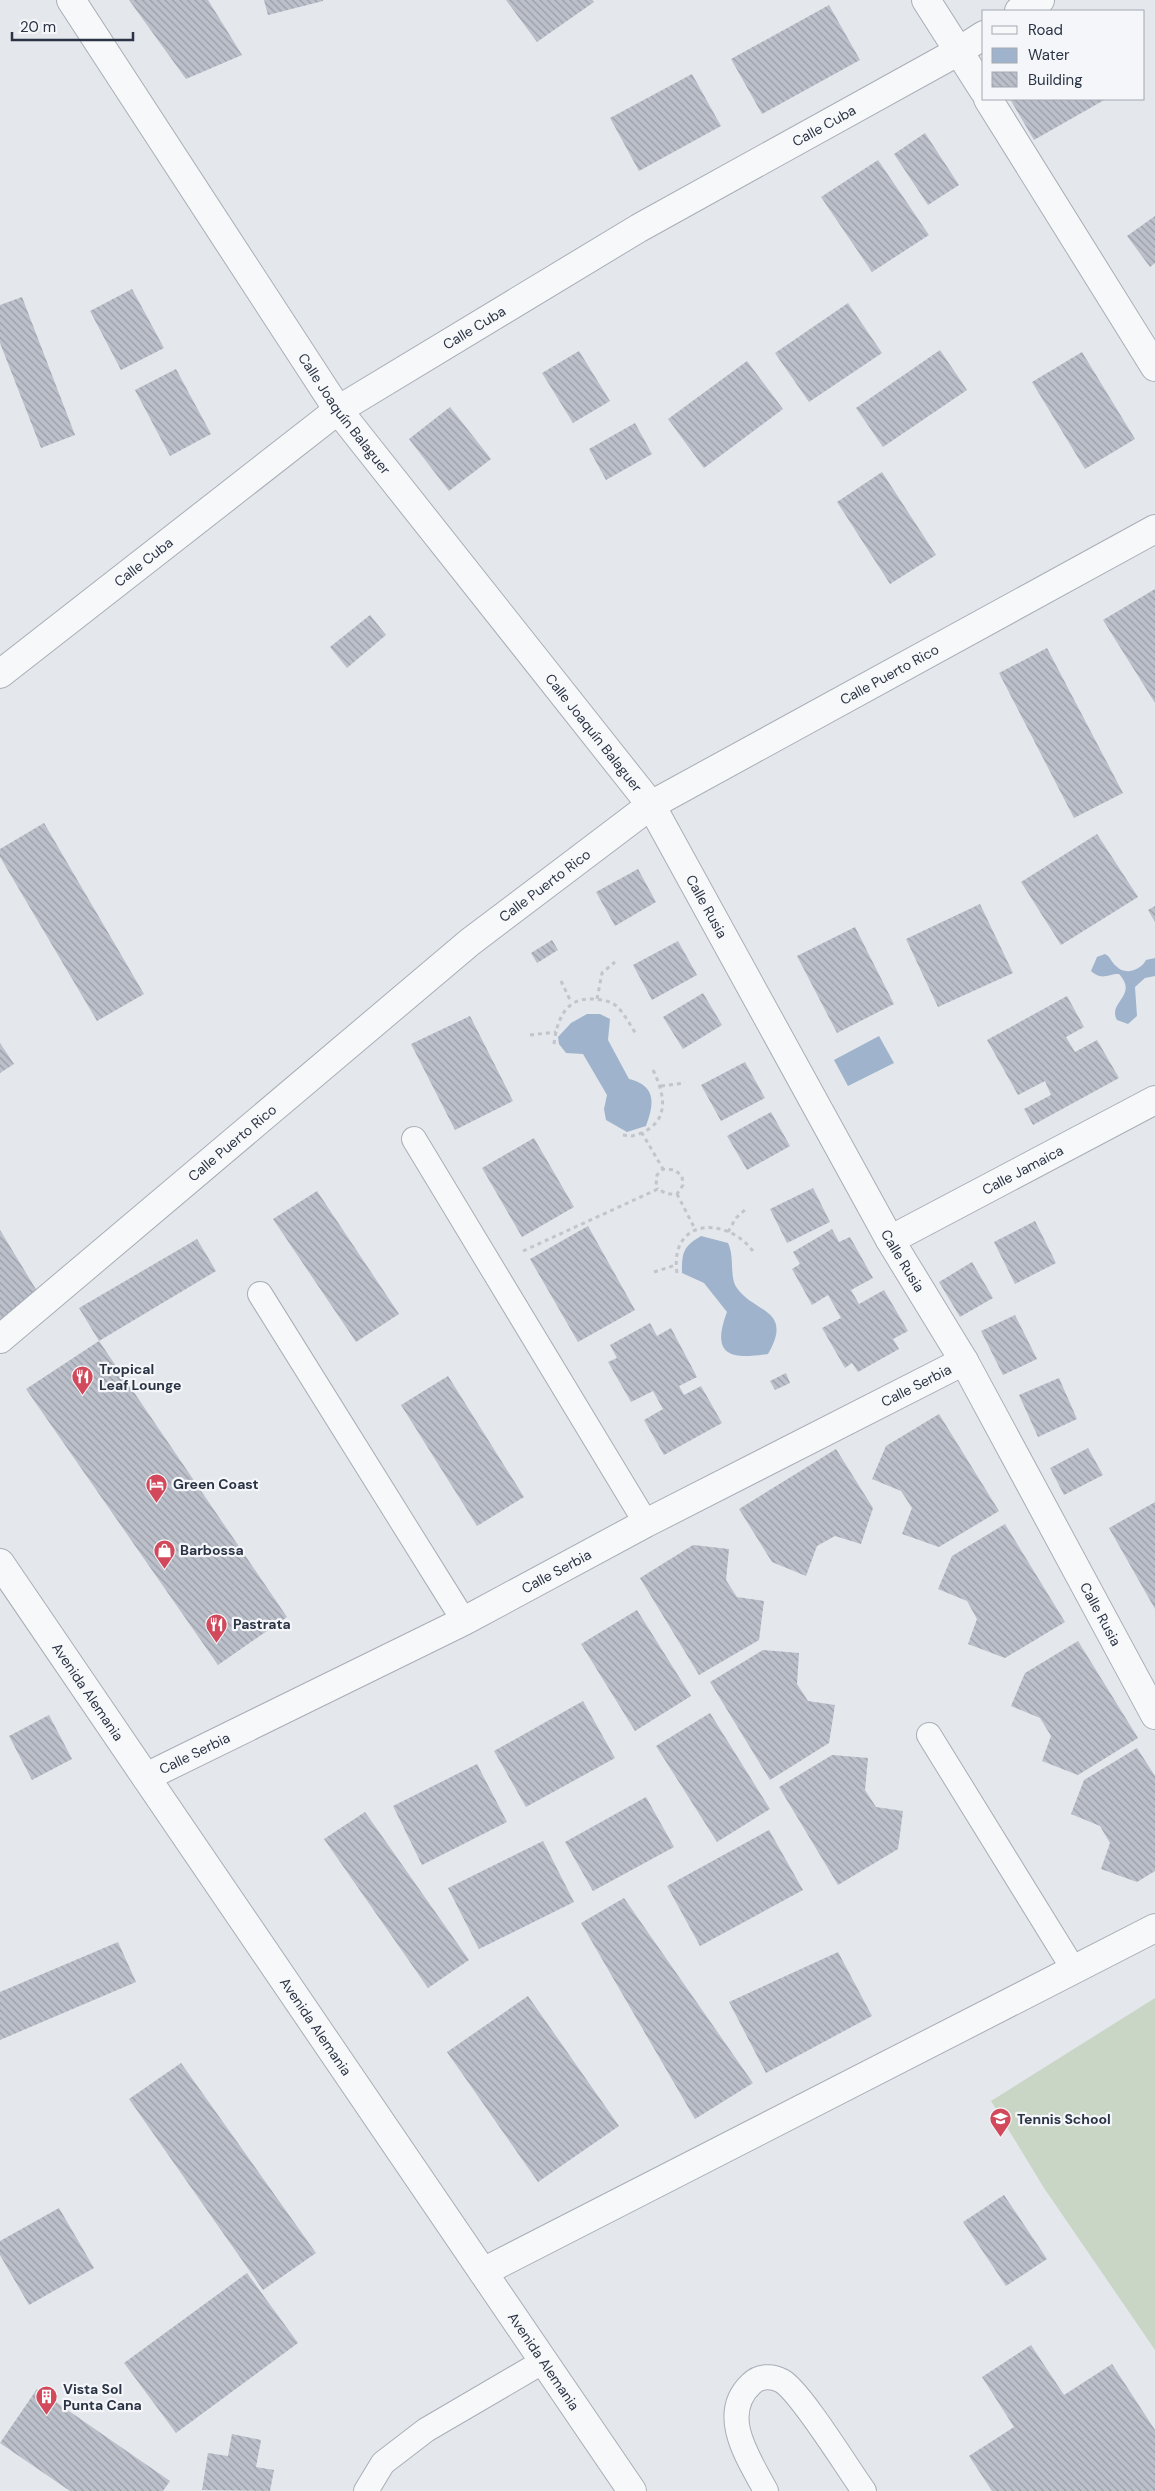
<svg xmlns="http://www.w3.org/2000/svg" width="1155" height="2491" viewBox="0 0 1155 2491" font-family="'DM Sans',sans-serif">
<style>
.pitch{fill:#c9d6c5}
.water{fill:#9fb4cc}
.building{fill:url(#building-back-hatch)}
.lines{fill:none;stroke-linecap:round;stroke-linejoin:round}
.service-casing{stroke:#a9aeb7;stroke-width:26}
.minor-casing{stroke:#a9aeb7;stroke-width:30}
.tertiary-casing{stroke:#a9aeb7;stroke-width:30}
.path{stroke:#c2c5cb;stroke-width:3;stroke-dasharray:4 4;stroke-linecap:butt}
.service{stroke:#f7f8fa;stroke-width:24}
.minor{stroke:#f7f8fa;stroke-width:28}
.tertiary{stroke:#f7f8fa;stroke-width:28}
.labels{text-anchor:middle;stroke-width:4.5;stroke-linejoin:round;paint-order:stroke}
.street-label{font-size:14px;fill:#2b3445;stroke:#f4f6f9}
.poi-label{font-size:14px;font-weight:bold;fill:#2b3445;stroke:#f4f6f9;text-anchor:start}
</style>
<defs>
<pattern id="building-back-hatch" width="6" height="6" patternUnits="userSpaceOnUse" patternTransform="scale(1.25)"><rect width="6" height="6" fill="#bbc0ca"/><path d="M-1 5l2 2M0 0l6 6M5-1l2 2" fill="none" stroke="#989da6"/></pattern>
</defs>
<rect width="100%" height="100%" fill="#e4e7ec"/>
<path class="pitch" d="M1155,1998v352l-111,-162 -53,-87z"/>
<path class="water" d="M1105,954c6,3 6,8 11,12 9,10 25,4 30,-6l9,-2v18l-10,2 -10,9 2,29 -9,8 -11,-4c-10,-18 22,-24 2,-46 -12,0 -17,7 -28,-3l6,-14z
M587,1014h13l10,5 -2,21 21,39c28,7 25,25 17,47l-19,6 -21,-12 -2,-11 3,-14 -24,-41 -17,-1 -7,-9 -1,-7 13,-14z
M879,1036l15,27 -46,23 -14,-26z
M701,1236l27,7c7,14 1,35 9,45 17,25 57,21 31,66 -39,6 -57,1 -41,-42l-23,-29 -22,-10c0,-21 1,-26 19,-37z"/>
<path class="building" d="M129,0h79l34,55 -56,24z
M264,0h59v1l-55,14z
M506,0h86l2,2 -57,40z
M829,5l31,55 -98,54 -31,-55z
M692,74l29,52 -82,45 -29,-53z
M1010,99h96l-72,41z
M925,133l34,52 -31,20 -34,-51z
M878,160l51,75 -57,37 -51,-75z
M1155,216v47l-5,4 -23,-31z
M132,289l32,59 -43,22 -31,-59z
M22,297l53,138 -34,13 -41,-105v-38z
M848,303l34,50 -73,49 -34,-49z
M940,350l27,40 -84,57 -27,-39z
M579,351l31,50 -37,22 -31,-50z
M1082,352l53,87 -50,30 -53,-87z
M747,361l36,48 -79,59 -36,-49z
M176,369l35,65 -41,22 -35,-66z
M450,407l41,52 -42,32 -40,-52z
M635,423l17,31 -46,26 -17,-31z
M882,472l54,83 -46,29 -53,-82z
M1155,589v114l-52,-83z
M370,615l16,20 -39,33 -17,-21z
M1047,648l76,145 -49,25 -75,-145z
M44,823l100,171 -47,27 -97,-164v-8z
M1097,834l41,63 -77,48 -40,-63z
M638,869l18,33 -41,24 -19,-34z
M980,904l33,69 -75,34 -32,-68z
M1155,906v16l-7,-12z
M855,927l39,77 -57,29 -40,-77z
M552,940l6,10 -21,13 -6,-10z
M678,941l19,34 -45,25 -19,-35z
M703,993l19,32 -39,24 -20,-32z
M1067,996l17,31 -18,10 9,15 22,-12 22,38 -86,47 -9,-16 27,-14 -6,-14 -27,14 -31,-55z
M470,1016l43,85 -58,29 -44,-86z
M0,1043l14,21 -14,9z
M745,1062l20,36 -44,23 -20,-36z
M771,1112l19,34 -43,24 -20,-34z
M534,1138l40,69 -52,30 -40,-69z
M813,1188l17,34 -43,21 -17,-34z
M317,1191l82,123 -43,28 -83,-123z
M1035,1221l21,42 -41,21 -21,-42z
M588,1226l47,84 -57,32 -48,-83z
M832,1229l7,13 11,-5 23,41 -22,12 8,14 25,-14 24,41 -15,8 6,10 -41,23 -6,-9 -7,5 -23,-40 19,-10 -13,-23 -16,10 -20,-36 8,-5 -7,-12z
M0,1230l40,66 -40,26z
M197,1239l19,32 -117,70 -20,-33z
M972,1262l21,36 -33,19 -21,-35z
M1015,1315l22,44 -34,16 -22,-44z
M650,1323l7,13 14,-8 26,49 -18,9 5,9 17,-9 21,37 -58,32 -20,-35 19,-11 -10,-18 -22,11 -23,-40 9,-4 -7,-13z
M99,1341l188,276 -69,48 -192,-276z
M786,1373l4,10 -15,7 -5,-9z
M448,1376l76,121 -47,29 -76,-121z
M1059,1378l18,41 -39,18 -19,-42z
M939,1414l60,97 -60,36 -37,-13 10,-26 -11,-17 -29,-12 14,-33z
M1088,1448l15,27 -39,20 -14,-27z
M836,1449l37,59 -12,36 -26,-8 -18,10 -11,30 -34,-14 -33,-53z
M1155,1502v107l-46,-81z
M1005,1524l60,98 -60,36 -37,-14 9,-25 -10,-18 -29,-12 14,-33z
M693,1545l36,4 -3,31 11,17 27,4 -5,39 -60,35 -59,-97z
M637,1610l54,86 -56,35 -54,-87z
M1078,1641l60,97 -60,37 -36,-14 9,-25 -11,-18 -29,-12 14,-33z
M763,1650l36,3 -2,31 11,17 27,4 -6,38 -59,37 -60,-98z
M583,1701l32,57 -89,49 -32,-56z
M710,1713l60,96 -53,33 -61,-96z
M49,1715l23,44 -40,21 -23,-44z
M1137,1748l18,28v95l-18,11 -36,-13 9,-26 -10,-17 -29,-12 13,-34z
M832,1755l36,3 -3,32 11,17 27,4 -5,38 -60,36 -59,-98z
M477,1764l30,58 -85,43 -29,-59z
M646,1797l28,50 -81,44 -28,-49z
M365,1812l104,148 -41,28 -104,-149z
M769,1830l34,60 -103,56 -33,-60z
M543,1841l31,61 -95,47 -31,-61z
M624,1898l129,185 -58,36 -114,-196z
M118,1942l18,40 -136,58v-48z
M838,1952l34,64 -106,57 -37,-71z
M528,1996l91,130 -81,56 -91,-130z
M181,2063l135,190 -53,37 -134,-191z
M1004,2195l43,64 -41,27 -43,-64z
M59,2208l35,60 -65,37 -29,-50v-14z
M247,2273l51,70 -122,90 -52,-70z
M1031,2345l33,50 48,-31 43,66v61h-163l-23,-35 45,-29 -32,-50z
M37,2389l133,92 -7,10h-93l-70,-48z
M232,2434l29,6 -5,27 18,3 -4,21 -68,-1 6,-37 20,3z"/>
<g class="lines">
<defs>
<path id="service" d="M414,1139l232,384
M260,1294l204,327
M929,1735l145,235
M366,2491l17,-28 43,-33 118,-69
M766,2491c-17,-32 -48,-76 -15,-107 8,-8 21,-9 31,-3 19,11 66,88 82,110"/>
<g id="minor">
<path id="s1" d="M71,0l267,410 313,395 239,435 74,121 191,354"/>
<path d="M926,0l58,91"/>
<path d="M1019,11l21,-11"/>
<path d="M988,99l167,268"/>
<path id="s2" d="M0,674l338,-264 301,-182 320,-177 25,-16"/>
<path id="s3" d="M890,1240l265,-140"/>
<path id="s4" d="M0,1339l470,-397 181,-137 504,-276"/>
<path id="s5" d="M146,1777l318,-156 182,-98 318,-162"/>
<path d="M483,2272l672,-344"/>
</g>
<g id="tertiary">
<path id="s6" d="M0,1563l632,928"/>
</g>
</defs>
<use href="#service" class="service-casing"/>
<use href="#minor" class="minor-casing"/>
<use href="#tertiary" class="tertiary-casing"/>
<path class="path" d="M561,981l10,21
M597,999l5,-26 13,-11
M530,1035l26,-3
M554,1044c3,-24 11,-46 38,-45 7,0 18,2 23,6 9,7 15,20 21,29
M653,1070c11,23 18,49 -11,63l21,36
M661,1086l24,-3
M623,1135l9,1 10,-3
M677,1194l18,35
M728,1232l8,-14 11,-10
M523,1251l135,-62 9,5h10l6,-9 -1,-9 -7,-6 -12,-1 -6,6 -1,11 2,3
M654,1272l22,-7
M677,1273c-8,-57 53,-57 78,-19"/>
<use href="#service" class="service"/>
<use href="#minor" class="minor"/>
<use href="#tertiary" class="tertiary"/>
</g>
<defs>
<symbol id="restaurant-pin" viewBox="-11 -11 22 30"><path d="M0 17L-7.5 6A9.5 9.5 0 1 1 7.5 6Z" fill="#d1495b" stroke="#f4f6f9"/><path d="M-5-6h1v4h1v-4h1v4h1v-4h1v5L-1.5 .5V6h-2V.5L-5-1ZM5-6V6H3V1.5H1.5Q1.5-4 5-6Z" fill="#fff"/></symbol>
<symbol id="hotel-pin" viewBox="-11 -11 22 30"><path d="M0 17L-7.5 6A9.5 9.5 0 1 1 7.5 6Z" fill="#d1495b" stroke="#f4f6f9"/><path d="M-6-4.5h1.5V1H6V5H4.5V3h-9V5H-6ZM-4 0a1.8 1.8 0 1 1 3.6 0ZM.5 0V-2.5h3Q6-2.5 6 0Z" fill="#fff"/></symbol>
<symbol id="shop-pin" viewBox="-11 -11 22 30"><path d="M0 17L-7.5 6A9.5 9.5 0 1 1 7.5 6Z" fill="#d1495b" stroke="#f4f6f9"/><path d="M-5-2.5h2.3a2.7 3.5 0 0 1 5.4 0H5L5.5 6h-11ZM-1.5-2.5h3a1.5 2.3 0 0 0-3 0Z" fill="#fff"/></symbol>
<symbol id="school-pin" viewBox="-11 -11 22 30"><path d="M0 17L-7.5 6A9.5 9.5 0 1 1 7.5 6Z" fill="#d1495b" stroke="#f4f6f9"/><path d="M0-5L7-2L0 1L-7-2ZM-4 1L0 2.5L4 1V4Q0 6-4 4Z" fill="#fff"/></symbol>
<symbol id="building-pin" viewBox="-11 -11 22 30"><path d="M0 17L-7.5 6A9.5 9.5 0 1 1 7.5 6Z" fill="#d1495b" stroke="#f4f6f9"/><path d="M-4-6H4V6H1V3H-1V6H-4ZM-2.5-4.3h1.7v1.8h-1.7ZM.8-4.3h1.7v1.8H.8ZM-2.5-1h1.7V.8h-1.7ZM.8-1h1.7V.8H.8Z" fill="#fff"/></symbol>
</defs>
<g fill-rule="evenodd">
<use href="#restaurant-pin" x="70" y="1364" width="25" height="34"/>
<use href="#hotel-pin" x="144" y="1472" width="25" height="34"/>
<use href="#shop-pin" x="152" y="1538" width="25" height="34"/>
<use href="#restaurant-pin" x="204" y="1612" width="25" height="34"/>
<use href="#school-pin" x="988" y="2106" width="25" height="34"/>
<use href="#building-pin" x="34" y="2384" width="25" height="34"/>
</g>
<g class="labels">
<g class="street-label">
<text dy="5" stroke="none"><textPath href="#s2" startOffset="992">Calle Cuba</textPath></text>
<text dy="5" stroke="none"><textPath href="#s2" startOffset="588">Calle Cuba</textPath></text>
<text dy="5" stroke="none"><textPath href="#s1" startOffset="496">Calle Joaquín Balaguer</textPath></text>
<text dy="5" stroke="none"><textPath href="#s2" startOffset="182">Calle Cuba</textPath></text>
<text dy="5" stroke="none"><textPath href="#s4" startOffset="1114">Calle Puerto Rico</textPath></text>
<text dy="5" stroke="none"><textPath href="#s1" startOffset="901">Calle Joaquín Balaguer</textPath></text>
<text dy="5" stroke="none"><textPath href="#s4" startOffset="709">Calle Puerto Rico</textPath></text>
<text dy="5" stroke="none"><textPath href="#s1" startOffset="1109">Calle Rusia</textPath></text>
<text dy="5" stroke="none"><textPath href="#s4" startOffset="304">Calle Puerto Rico</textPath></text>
<text dy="5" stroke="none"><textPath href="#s3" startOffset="150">Calle Jamaica</textPath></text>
<text dy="5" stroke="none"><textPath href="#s1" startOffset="1514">Calle Rusia</textPath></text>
<text dy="5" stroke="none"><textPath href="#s5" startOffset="864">Calle Serbia</textPath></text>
<text dy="5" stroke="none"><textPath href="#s5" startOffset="459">Calle Serbia</textPath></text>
<text dy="5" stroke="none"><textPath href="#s1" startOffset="1919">Calle Rusia</textPath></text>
<text dy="5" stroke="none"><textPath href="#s6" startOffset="156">Avenida Alemania</textPath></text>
<text dy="5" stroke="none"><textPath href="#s5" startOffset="54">Calle Serbia</textPath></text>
<text dy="5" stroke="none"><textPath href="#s6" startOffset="561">Avenida Alemania</textPath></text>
<text dy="5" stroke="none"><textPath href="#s6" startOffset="966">Avenida Alemania</textPath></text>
</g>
<g class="poi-label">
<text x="99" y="1374">Tropical<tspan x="99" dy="16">Leaf Lounge</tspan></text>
<text x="173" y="1489">Green Coast</text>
<text x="180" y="1555">Barbossa</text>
<text x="233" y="1629">Pastrata</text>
<text x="1017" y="2124">Tennis School</text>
<text x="63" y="2394">Vista Sol<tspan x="63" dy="16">Punta Cana</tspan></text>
</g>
</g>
<rect x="982" y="10" width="162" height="90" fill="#f4f6f9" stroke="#a4a8b1"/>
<rect x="992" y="26" width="25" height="8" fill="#f7f8fa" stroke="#a4a8b1"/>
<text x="1028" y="35" font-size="15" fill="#2b3445">Road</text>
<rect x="992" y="48" width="25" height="15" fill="#9fb4cc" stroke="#a4a8b1"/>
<text x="1028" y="60" font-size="15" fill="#2b3445">Water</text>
<rect x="992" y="72" width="25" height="15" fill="url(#building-back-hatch)" stroke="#a4a8b1"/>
<text x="1028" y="85" font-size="15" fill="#2b3445">Building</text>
<path d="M12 32v8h121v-8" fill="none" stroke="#2b3445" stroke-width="2.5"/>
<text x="20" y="32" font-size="15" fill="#2b3445" stroke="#f4f6f9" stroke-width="4" paint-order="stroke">20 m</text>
</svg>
